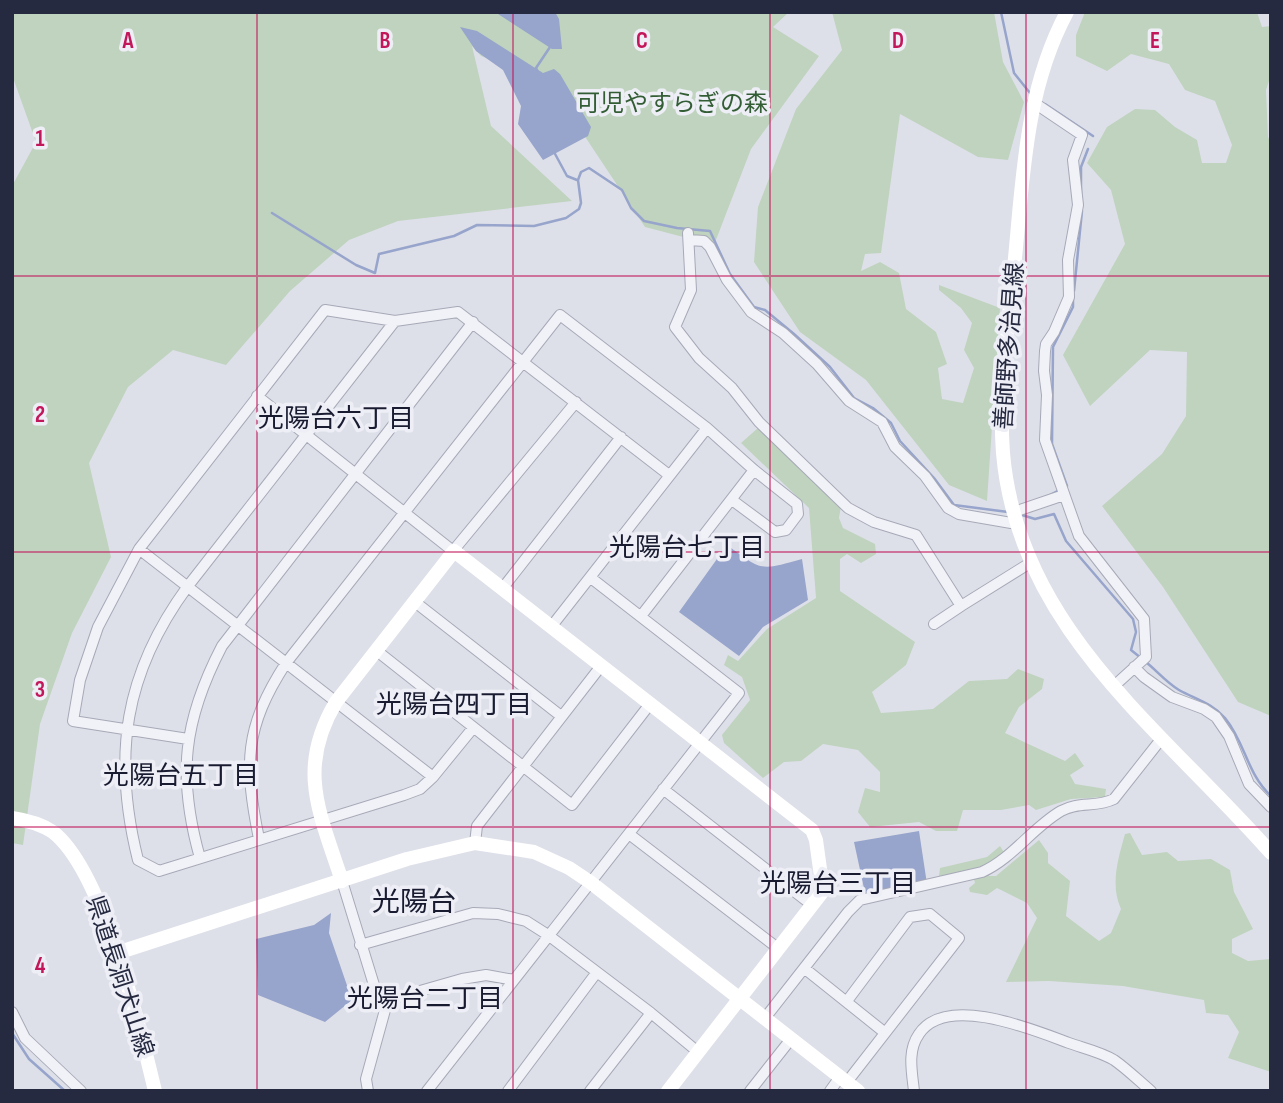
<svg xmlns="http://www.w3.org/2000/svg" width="1283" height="1103" viewBox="0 0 1283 1103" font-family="'Sofia Sans Condensed','Noto Sans JP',sans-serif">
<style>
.green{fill:#bfd3bf}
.water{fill:#97a4cb}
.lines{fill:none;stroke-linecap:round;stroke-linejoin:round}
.stream{stroke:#97a4cb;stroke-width:2.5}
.street-casing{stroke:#a7a9b7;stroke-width:12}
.street{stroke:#f1f2f7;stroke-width:10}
.secondary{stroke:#fff;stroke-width:14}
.grid{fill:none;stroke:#c2185b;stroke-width:2;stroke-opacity:0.55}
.labels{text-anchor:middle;stroke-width:7;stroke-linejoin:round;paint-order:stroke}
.park-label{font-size:24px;fill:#335d35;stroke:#eeeff6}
.street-label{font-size:24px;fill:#262a41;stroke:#eeeff6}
.neighbourhood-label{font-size:26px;fill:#191b31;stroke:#eeeff6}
.quarter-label{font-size:28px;fill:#191b31;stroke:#eeeff6}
.grid-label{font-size:23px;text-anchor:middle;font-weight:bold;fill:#c2185b;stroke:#eeeff6;stroke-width:7;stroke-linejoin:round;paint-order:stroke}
</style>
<rect width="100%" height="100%" fill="#dee0e9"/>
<path class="green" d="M12,12h777l-16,15 46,29 -68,93 -37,96 -69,-18 -97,-146 -67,-25 -9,-10 19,80 81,75 -174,20 -49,19 -59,51 -64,74 -53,-15 -45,37 -39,76 22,94 -39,76 -32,91 -17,121 -11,-2v-657l24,-44 -24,-67z
M832,12h162l9,50 21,40 -16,58 -30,-3 -78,-43 -19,139 -16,1 -4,17 19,-9 19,11 7,36 30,23 11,32 -9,4 4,31 21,4 11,-35 -10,-18 8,-27 -11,-15 -22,-18v-5l61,23 -13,193 -38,-16 -83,-105 -66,-48 -46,-70 4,-55 38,-98 46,-59z
M1085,12h172l5,15 9,-1v49l-5,15 2,47 3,5v574l-33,-14 -75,-115 -61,-81 60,-52 24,-38 1,-64 -37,-2 -60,56 -27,-51 62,-111 -14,-54 -24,-27 20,-36 28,-18 20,1 20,17 22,13 5,23h24l6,-18 -17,-44 -30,-11 -16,-26 -38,-10 -24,17 -31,-15v-21z
M758,428l83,78 -2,12 4,10 32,16 1,10 -15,9 -14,-9 -7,5v32l75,51 -9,23 -34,27 9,21 52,-4 36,-28 38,-2 11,-10 26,10 -2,10 -23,18 -14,26 60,28 10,-8 9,13 -14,9 5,9 31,5 -1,8 -34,2 -35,11 -7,-5 -28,5h-38l-6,21h-21l-17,-9 -49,5 -12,-15 7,-24 15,4v-20l-22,-22 -35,-6 -22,17 -17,1 -21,16 -39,-35 -2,-8 28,-35 -8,-23 -18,-12 4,-10 10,6 29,-32 49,-31 -7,-90 -68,-65z
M1130,833l12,22 25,-3 11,9 33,-2 19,11 4,22 19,37 -21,10v14l16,8 23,-2v113l-43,-14 11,-26 -11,-17 -22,-2 -2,-13 -81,-14 -74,-5 -43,1 31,-64 -10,-15 -30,-15 -10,7 -17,-3 -1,-4 6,-5 -3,-11 -33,4 1,-8 47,-11 13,-11 5,8 -19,14 3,8h7l43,-36 9,13v10l22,18 -4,35 33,25 12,-8 10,-24c-11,-24 -3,-50 4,-75z"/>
<path class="water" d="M495,12h60l4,7 3,30h-10z
M460,27l17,4 66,42 11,-4 6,5 31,53 -3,9 -45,24 -25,-36 3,-18 -18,-36 -27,-19z
M727,545c36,26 32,26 75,14l6,41 -45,27 -24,29 -60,-44z
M919,831l8,53 -62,9 -11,-51z
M331,913l-2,20 23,67 -27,22 -67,-27 -2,-56 58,-14z"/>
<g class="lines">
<path class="stream" d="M1001,12l13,61 16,20
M537,70l-1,-2 14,-21
M1045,104l48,32
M554,152l13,24 10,4
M1081,193v-26l7,-18
M272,213l84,52 19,8 4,-19 75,-18 23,-11 57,1 32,-8 13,-9 2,-6 -3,-23 3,-8 8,-4 33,22 9,18 13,13 33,7 33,3 20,43 24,33 11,3 29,24 36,33 24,31 19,10 18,15 9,18 34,37 20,27 54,7
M1074,291l8,-80
M1048,496l19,-10 -15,-42 1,-97 20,-40v-9
M1022,515l13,4 19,-5 12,27 67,78 3,13 -5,18 10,8
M1146,662c11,9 21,21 33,28 16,9 33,13 46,28 20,24 22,56 46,78
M12,1033l17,26 36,32"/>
<defs>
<path id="street" d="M1033,102l49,33 -9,25 5,45 -10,55 1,37 -15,35 -8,12 -1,7 -1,20 3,24 -2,45 34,96 65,83 2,38 -32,29
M688,233l3,57 -16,37 24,31 33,30 27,34 89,86 26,14 42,13 45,71 69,-43
M689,240l15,1 6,6 17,33 24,32 32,21 34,31 32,37 33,21 13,25 30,29 23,32 11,6 58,10
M395,321l-207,265c-64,87 -76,170 -50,274l21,11 245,-76 16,-6 13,-12 40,-49
M257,396l196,155 123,-149
M1014,512l50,-17
M139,549l294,228
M502,589l119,-152
M415,602l146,114
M641,616l113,-146
M934,624l27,-18
M551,627l156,-199
M377,651l195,154 78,-101
M1134,667l10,10 28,20 32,12 12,8 13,19 20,48 22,23
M188,739l-115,-18 7,-41 18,-53 41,-78 186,-239 70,11 63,-9 211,163
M663,789l149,116
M629,834l150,115
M259,839c-15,-75 -15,-111 27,-176l274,-348 147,113 47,42 43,34 1,10 -12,16 -11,2 -43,-32
M475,843l2,-17 124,-160
M200,858c-23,-82 -17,-137 22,-212l251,-324
M342,881l32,104 5,11 6,5v9l-19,69 2,12
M360,945l113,-32 25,1 28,7 22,14 103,78 47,39
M804,968l80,64
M385,1001l77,-22 24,-4 28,5
M847,1001l63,-84 20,-3 29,24 -112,144
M12,1012l13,26 56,53
M765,1018l83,-106 12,-12 122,-28c31,-14 50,-44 79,-61 18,-10 35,-3 53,-12l48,-61
M427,1091l312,-398 -148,-115
M508,1091l89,-119
M590,1091l61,-78
M750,1091l41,-52
M830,1091l10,-14
M914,1091c-2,-19 -7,-40 5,-57 27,-41 115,-4 150,9 14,5 32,9 45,17 13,9 25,21 37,31"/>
</defs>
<use href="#street" class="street-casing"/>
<use href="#street" class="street"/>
<path class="secondary" d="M1067,12c-41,76 -44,163 -52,246 -6,65 -17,131 -12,195 15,176 160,277 268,400
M12,818c14,2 29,6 41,14 50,39 87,196 102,259
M342,881c-22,-68 -46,-112 -6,-179l118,-151 358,279 4,10 7,51 -155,200
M117,953l290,-94 68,-16 59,9 35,16 21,14 268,209"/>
</g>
<path class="grid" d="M257,12v1079M513,12v1079M770,12v1079M1026,12v1079M12,276h1259M12,552h1259M12,827h1259"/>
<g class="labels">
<g class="park-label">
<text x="672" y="111">可児やすらぎの森</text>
</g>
<g class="street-label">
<text transform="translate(1009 346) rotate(-86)" y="8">善師野多治見線</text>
<text transform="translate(120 976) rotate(72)" y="8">県道長洞犬山線</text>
</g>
<g class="neighbourhood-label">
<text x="336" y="427">光陽台六丁目</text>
<text x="687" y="556">光陽台七丁目</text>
<text x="454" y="713">光陽台四丁目</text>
<text x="181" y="784">光陽台五丁目</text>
<text x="838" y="892">光陽台三丁目</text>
<text x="425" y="1007">光陽台二丁目</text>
</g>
<g class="quarter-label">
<text x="414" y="911">光陽台</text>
</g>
</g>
<g class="grid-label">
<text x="128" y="48">A</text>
<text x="385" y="48">B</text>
<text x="642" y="48">C</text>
<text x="898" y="48">D</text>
<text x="1155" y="48">E</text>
<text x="40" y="146">1</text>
<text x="40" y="422">2</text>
<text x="40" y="697">3</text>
<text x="40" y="973">4</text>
</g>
<rect width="1283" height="1103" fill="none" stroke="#262a41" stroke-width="28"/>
</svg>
